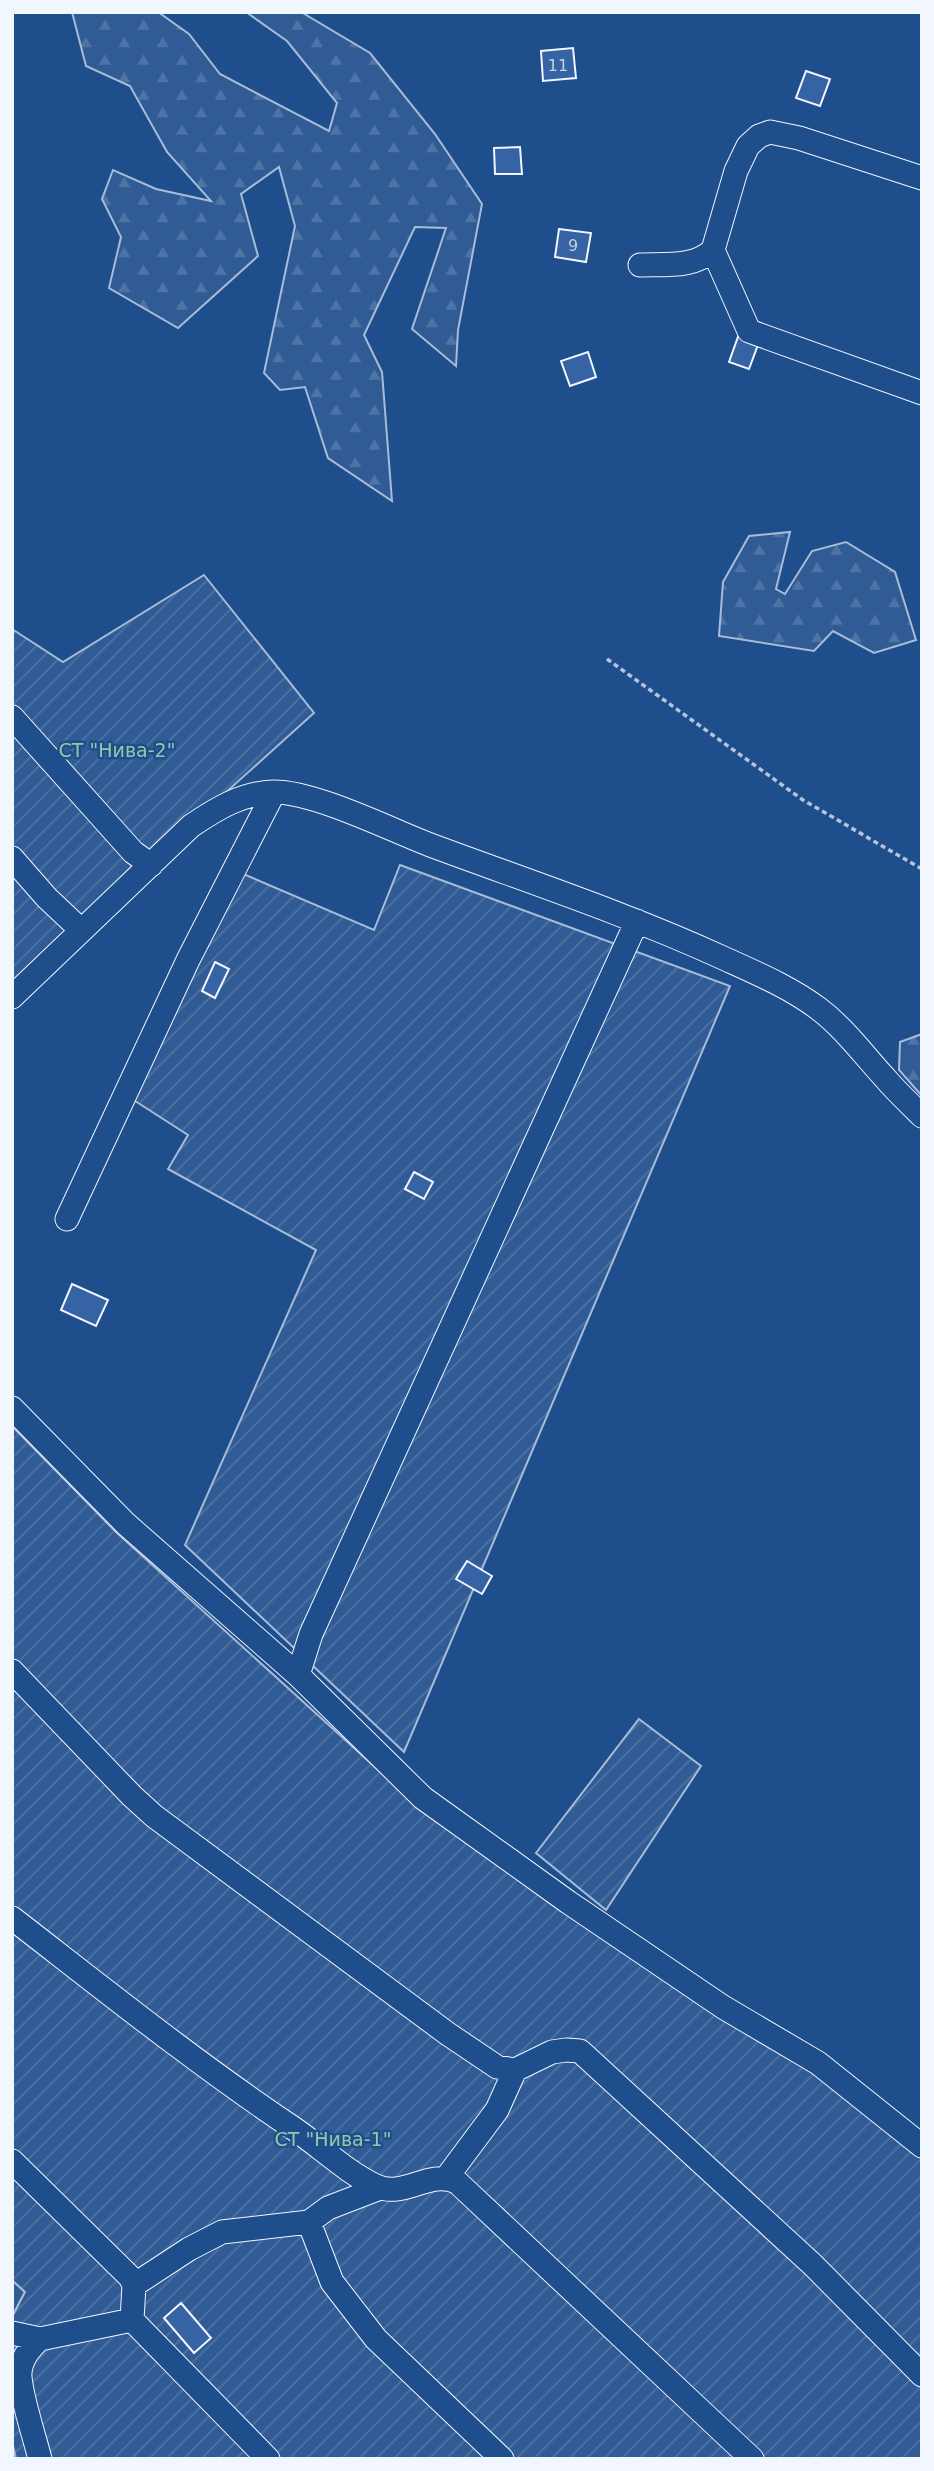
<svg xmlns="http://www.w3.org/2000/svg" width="934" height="2471" viewBox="0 0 934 2471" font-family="'DejaVu Sans',sans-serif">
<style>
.forest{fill:url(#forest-firs);stroke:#a8bbd7;stroke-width:2}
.garden{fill:url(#garden-furrows);stroke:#a8bbd7;stroke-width:2}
.building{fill:#3563a3;stroke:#f2f6ff;stroke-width:2}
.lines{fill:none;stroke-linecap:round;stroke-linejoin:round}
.minor-casing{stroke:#f2f6ff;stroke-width:25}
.path{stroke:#b3c4dc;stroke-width:3.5;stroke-dasharray:5 3.5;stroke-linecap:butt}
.minor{stroke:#1f4e8c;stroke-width:23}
.labels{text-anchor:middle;stroke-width:5;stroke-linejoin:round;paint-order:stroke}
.number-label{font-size:16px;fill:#c3d1e8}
.park-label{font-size:19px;fill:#97c8a6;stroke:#1f4e8c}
</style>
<defs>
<pattern id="forest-firs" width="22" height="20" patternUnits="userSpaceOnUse" patternTransform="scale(1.75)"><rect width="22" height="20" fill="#305b95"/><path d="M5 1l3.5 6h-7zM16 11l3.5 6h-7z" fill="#4e73a5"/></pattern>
<pattern id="garden-furrows" width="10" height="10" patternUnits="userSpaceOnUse" patternTransform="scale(1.75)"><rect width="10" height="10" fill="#305b95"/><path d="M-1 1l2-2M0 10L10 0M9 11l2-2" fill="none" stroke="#4e73a5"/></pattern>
</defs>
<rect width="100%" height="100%" fill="#1f4e8c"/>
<path class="forest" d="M72,12h86l31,22 31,40 109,57 8,-28 -50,-62 -41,-29h55l69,41 65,81 47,70 -24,126 -2,36 -44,-37 34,-101 -31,-1 -51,108 18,37 10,129 -64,-43 -23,-71 -25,3 -16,-17 31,-147 -16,-59 -38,27 17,62 -80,72 -69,-40 12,-51 -19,-38 11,-29 43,19 55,12 -44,-49 -37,-66 -44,-20z
M790,532l-14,57 9,5 27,-43 34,-9 49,30 21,68 -42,13 -41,-22 -19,20 -95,-15 4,-54 26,-46z
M922,1034v62l-23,-26 1,-28z
M12,2280l13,12 -13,25z"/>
<path class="garden" d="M204,575l110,138 -302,272v-356l51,33z
M400,865l330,121 -326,766 -219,-207 131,-295 -148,-81 20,-34 -70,-45 116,-220 140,60z
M12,1426l104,106 302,274 390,260 114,86v307h-906l-4,-18v-124l13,-25 -13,-12z
M639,1719l62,47 -95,144 -70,-57z"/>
<path class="building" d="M573,48l3,30 -33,3 -2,-30z
M806,71l24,8 -10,27 -24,-8z
M520,147l2,27h-27l-1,-26z
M559,229l32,4 -5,29 -31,-5z
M739,334l20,8 -10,27 -20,-7z
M588,352l8,25 -26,9 -9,-25z
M215,962l14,7 -14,29 -13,-7z
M414,1172l19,10 -9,17 -19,-10z
M72,1284l36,16 -12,26 -35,-16z
M467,1561l25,15 -10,18 -26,-15z
M181,2303l30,35 -17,15 -30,-35z"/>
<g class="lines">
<defs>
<path id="minor" d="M713,250l36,81 173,62
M640,265c25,-1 54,3 73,-15l23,-79 12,-25 11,-10 11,-4 29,6 123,40
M12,717l121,135 18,13
M12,858l35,40 34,32
M12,997l179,-171c25,-17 51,-33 82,-34 41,-1 120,39 160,54 97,36 194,68 288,111 33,15 69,30 98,52 25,19 44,45 66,69 11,13 24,25 37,38
M67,1219l121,-259 86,-168
M12,1408l114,116 172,151 125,123 145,104 155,105 95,56 104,83
M12,1671l120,125 22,20 294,218 49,33 18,3 37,-18 14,-2 14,1 233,214 109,110
M298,1675l13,-41 326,-713
M12,1918c93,72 184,145 281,210 28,19 53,44 83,58 28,13 53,-17 81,-4l295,277
M12,2161l118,116 4,8
M447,2177l50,-67 18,-40
M380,2188l-52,20 -19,14 23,60 44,57 126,120
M134,2285l-2,35 136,139
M134,2285l55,-36 33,-17 87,-10
M12,2333l28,6
M40,2459c-6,-24 -18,-59 -20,-82 -1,-15 9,-29 20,-38l92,-19"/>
</defs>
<use href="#minor" class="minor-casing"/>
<path class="path" d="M607,659l196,141 119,69"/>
<use href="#minor" class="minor"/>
</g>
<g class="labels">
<g class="number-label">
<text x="558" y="71">11</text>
<text x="573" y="251">9</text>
</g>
<g class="park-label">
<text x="117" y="757">СТ "Нива-2"</text>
<text x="333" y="2146">СТ "Нива-1"</text>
</g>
</g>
<rect width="934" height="2471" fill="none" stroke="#f2f6ff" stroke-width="28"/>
</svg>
